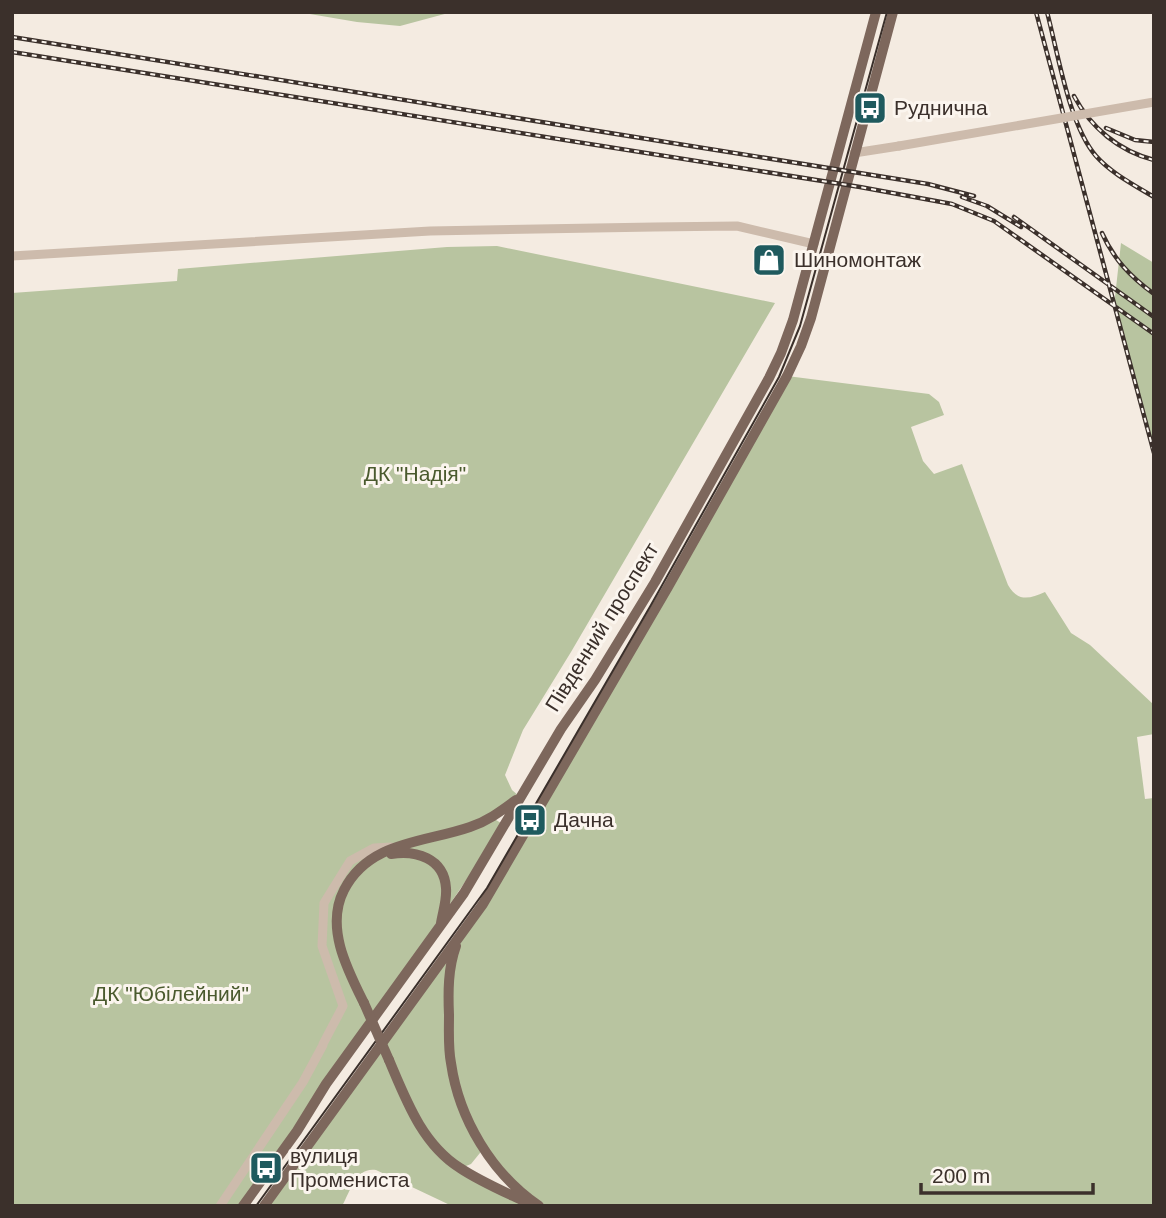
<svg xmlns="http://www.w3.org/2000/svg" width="1166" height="1218" viewBox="0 0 1166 1218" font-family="Helvetica,sans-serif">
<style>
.green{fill:#b8c4a0}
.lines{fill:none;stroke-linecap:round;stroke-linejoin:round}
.minor{stroke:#cdbbac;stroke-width:9}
.major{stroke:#7d675c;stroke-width:10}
.tram{stroke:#3b302b;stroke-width:2}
.rail-casing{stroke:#3b302b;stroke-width:4.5}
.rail{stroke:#fbf5ee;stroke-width:2;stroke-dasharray:5;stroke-linecap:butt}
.minor-bridge{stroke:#cdbbac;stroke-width:9}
.major-bridge{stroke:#7d675c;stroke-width:10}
.labels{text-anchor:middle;stroke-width:6;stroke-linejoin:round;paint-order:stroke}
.poi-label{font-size:21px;fill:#3b302b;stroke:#fbf5ee;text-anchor:start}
.park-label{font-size:21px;fill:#4a5a2e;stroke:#fbf5ee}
.street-label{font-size:21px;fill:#3b302b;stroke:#fbf5ee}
</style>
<rect width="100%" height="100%" fill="#f4ebe1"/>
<path class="green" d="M298,12h154l-52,14 -43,-4z
M1121,243l33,20v190l-40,-147z
M497,246l278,57 -204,349 -48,78 -18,45 7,15 8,7 -27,21 11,7 -261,381h-231v-913l165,-12 1,-12 269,-22z
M787,376l142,18 10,8 5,13 -33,12 12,34 11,13 28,-10 46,121c10,17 21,14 37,7l26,41 19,12 64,60v29l-17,3 8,62 9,-1v408h-615l-55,-58 -13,16 -10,4 73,38h-82l-76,-36c-20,-3 -25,20 -34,36h-79l220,-302z"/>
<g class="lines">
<path class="minor" d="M854,153l45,-7
M12,256l418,-25 224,-4 83,-1 77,18
M323,1044l20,-38 -21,-60 2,-43 26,-42 24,-13 17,-1
M220,1206l83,-124 20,-37"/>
<path class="major" d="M391,854c25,-4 53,4 55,34 1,12 -3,23 -5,35
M456,946c-8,22 -8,46 -7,69 0,16 -1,33 2,48 8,56 41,111 88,143
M364,1003c-17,-34 -39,-76 -20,-113 25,-49 80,-47 126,-63 18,-6 31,-16 46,-27
M389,1060c17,40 33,84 71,108 21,14 45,24 68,35
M243,1206l54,-75 29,-47 138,-191 97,-164 34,-49 60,-98 114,-204 12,-25 12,-33 83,-308
M264,1206l219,-302 185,-317 119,-211 14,-30 10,-28 82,-306"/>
<path class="tram" d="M256,1206l231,-318 164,-283 128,-228 21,-51 87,-314"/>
<defs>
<path id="rail" d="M1036,12l118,441
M1047,12c11,41 22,113 49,144 15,17 38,29 58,41
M12,37l916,147 46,12
M12,52l848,135 92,17 42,17 160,113
M1074,96c17,32 45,55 80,64
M1106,128l29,12 19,2
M962,197l25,9 34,21
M1014,217l140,100
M1102,233c12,27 29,44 52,61"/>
</defs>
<use href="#rail" class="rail-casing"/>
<use href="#rail" class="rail"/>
<path class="minor-bridge" d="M899,146l255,-44"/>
<path class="major-bridge" d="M364,1003l25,57"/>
</g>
<defs>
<symbol id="bus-square" viewBox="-11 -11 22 22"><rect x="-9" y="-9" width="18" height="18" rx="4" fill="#1f5a5e" stroke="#fbf5ee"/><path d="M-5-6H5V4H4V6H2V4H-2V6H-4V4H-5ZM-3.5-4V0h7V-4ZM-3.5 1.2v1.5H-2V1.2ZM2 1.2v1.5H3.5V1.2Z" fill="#fff"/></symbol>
<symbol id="shop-square" viewBox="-11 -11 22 22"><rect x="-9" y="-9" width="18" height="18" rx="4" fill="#1f5a5e" stroke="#fbf5ee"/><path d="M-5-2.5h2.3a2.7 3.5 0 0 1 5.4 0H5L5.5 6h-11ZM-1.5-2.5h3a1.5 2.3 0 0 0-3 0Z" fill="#fff"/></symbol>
</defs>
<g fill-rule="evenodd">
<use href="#bus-square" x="851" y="89" width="38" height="38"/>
<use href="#shop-square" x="750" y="241" width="38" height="38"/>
<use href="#bus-square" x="511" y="801" width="38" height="38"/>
<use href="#bus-square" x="247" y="1149" width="38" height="38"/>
</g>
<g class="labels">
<g class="poi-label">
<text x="894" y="115">Руднична</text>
<text x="794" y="267">Шиномонтаж</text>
<text x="554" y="827">Дачна</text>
<text x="290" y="1163">вулиця<tspan x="290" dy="24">Промениста</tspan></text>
</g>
<g class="park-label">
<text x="415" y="481">ДК "Надія"</text>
<text x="171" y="1001">ДК "Юбілейний"</text>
</g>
<g class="street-label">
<text transform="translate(602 627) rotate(-58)" y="7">Південний проспект</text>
</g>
</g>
<rect width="1166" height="1218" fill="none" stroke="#3b302b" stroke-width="28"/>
<path d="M921 1183v10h172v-10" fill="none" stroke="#3b302b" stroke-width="3.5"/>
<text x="932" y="1183" font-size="21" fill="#3b302b" stroke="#fbf5ee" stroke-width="5" paint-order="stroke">200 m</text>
</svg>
